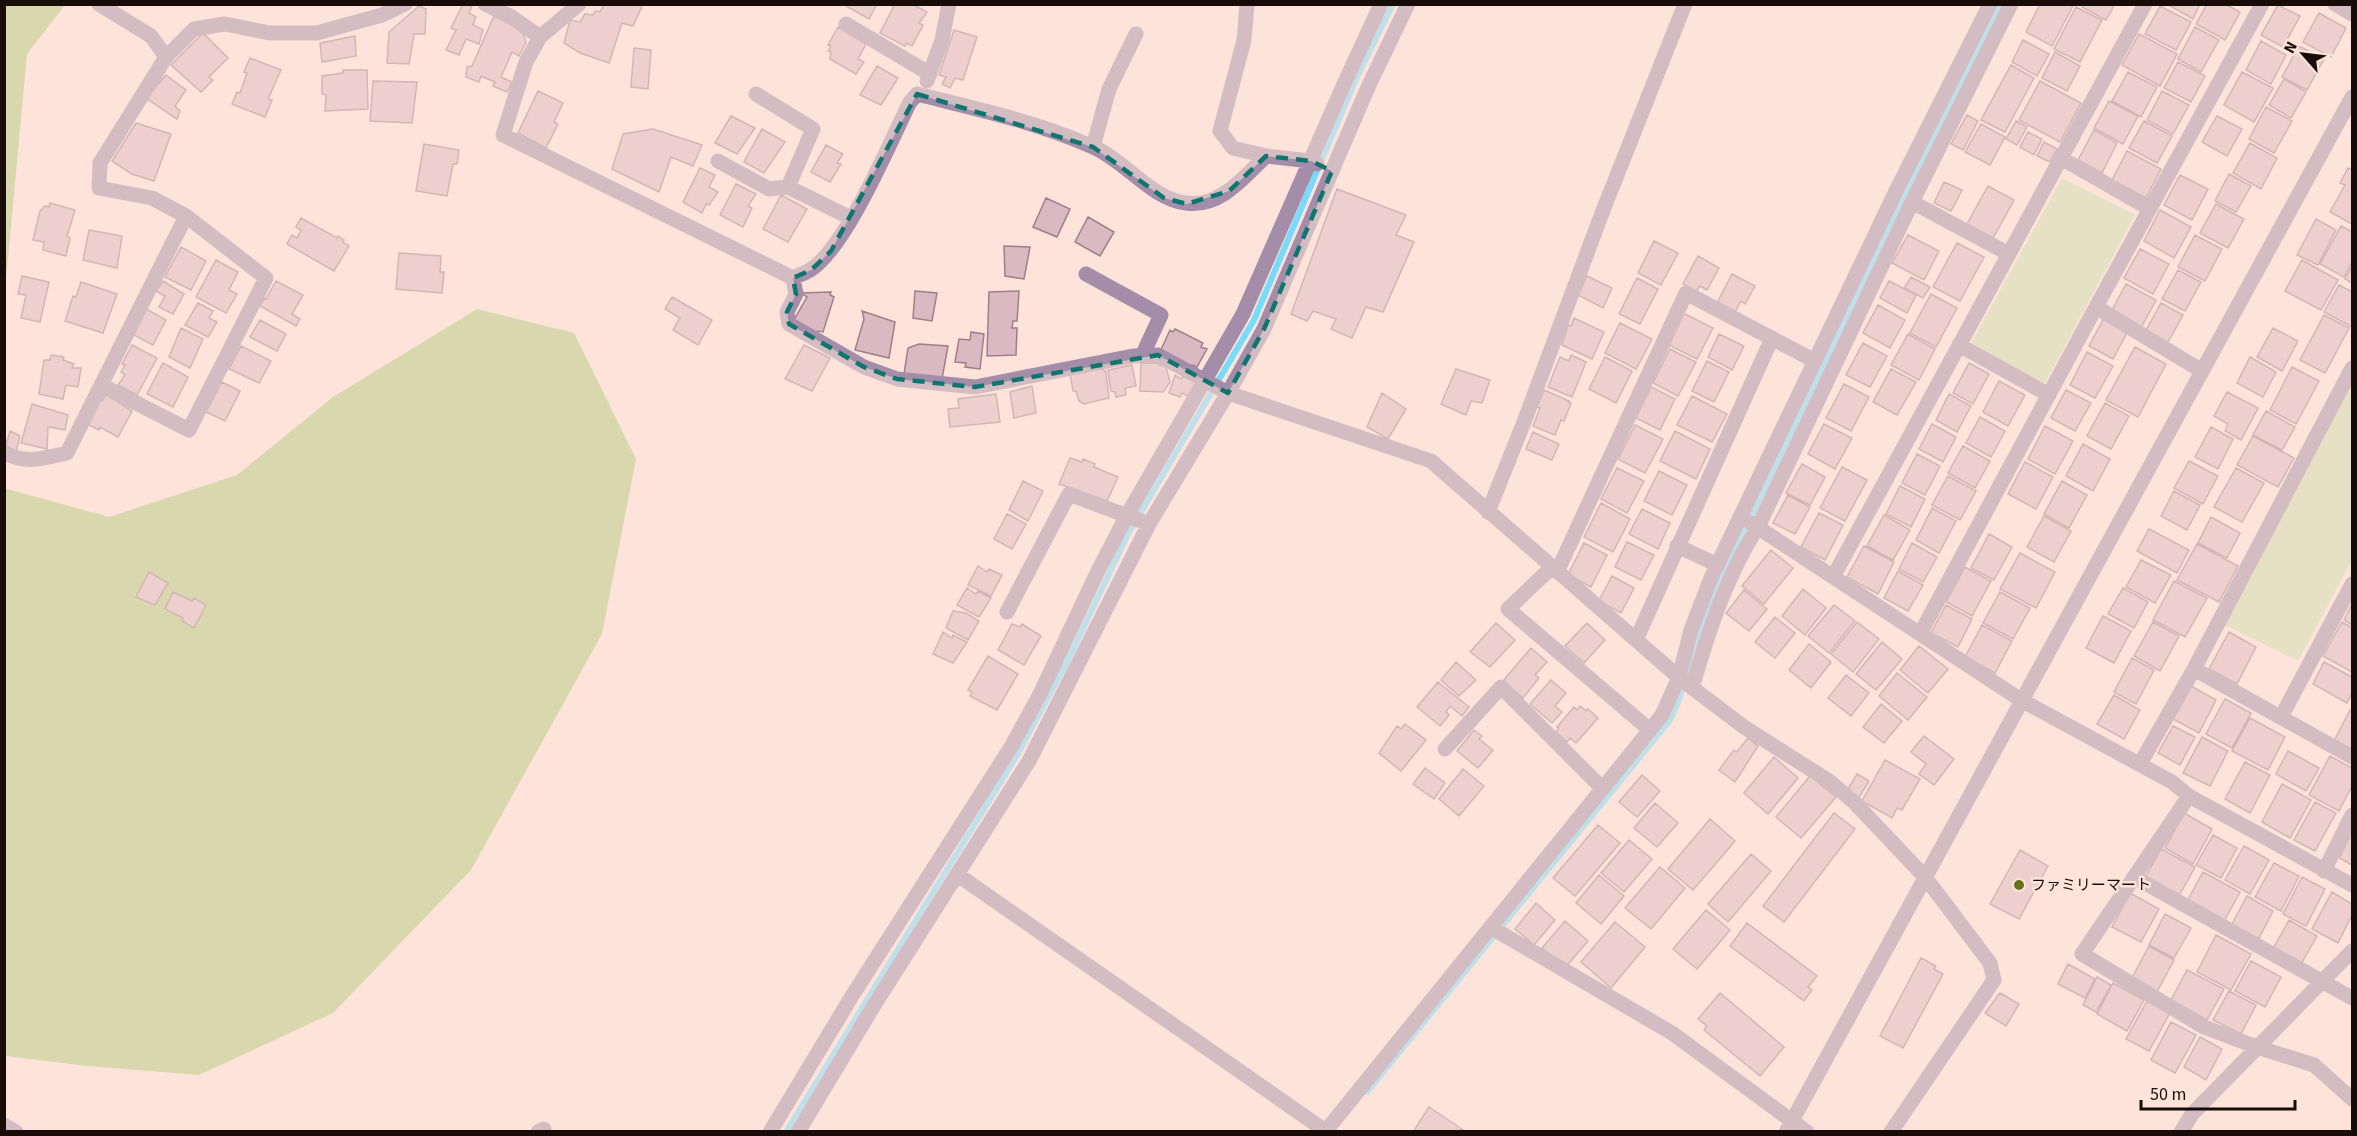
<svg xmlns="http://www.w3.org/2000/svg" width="2357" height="1136" viewBox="0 0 2357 1136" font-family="'Source Sans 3','Noto Sans JP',sans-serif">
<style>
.green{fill:#cbddad}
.forest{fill:#acc77b}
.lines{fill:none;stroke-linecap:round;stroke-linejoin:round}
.stream{stroke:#77dcfc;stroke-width:6}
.building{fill:#dab9c2;stroke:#9e7f88;stroke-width:1.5}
.minor{stroke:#a38da9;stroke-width:15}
.marked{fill:none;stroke:#0f766e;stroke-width:4.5;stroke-dasharray:12 8;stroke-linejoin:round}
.poi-dot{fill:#67721c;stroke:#fde3d9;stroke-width:2}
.labels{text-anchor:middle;stroke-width:5;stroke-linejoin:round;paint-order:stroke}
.poi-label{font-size:15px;fill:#170c08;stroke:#fde3d9;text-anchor:start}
</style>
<rect width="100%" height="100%" fill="#fde3d9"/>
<path class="green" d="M2062,178l73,37 -91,170 -73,-42z
M2352,383v177l-54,101 -75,-37z"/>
<path class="forest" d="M5,4l60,1 -38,49 -22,237z
M477,309l97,24 62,126 -34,175 -131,236 -138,143 -134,62 -112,-9 -82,-10 -1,-568 105,29 128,-42 96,-78z"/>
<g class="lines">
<path class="stream" d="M1367,1092l303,-372 8,-17 22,-73 20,-48 184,-385 96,-193
M786,1132l230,-375 51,-95 61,-128 126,-214 102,-241 37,-75"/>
</g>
<path class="building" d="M463,4l9,2 -3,7 7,4 -3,8 10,5 -4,14 -13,-5 -7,16 -13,-5 10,-20 -5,-2z
M604,4h39l-10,22 -11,-3 -13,40 -29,-10 -16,-10 6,-23 10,2 5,-8 8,1 2,-4 5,1z
M847,4h30l-8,15 -23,-13z
M895,4h17l15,8 -8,11 4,2 -11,21 -5,-3 -2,3 -25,-13z
M2040,4h34l-22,42 -26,-14z
M2083,4h32l-9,16 -24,-13z
M2167,4h33l-7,15z
M2207,4h18l15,8 -15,28 -29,-16z
M2278,5l22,11 -17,31 -22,-12z
M419,6l7,3 -1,25h-11l-5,30 -22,-1 2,-31z
M2160,6l31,16 -15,28 -31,-16z
M2076,7l26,13 -22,42 -26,-13z
M2319,13l27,15 -15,29 -28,-15z
M494,16l28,14 4,12 -7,14 -7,-4 -11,25 11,5 -5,10 -14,-6 2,-4 -14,-6 -2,6 -13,-5 1,-10 5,-1z
M838,27l28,17 -8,15 6,3 -8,12 -26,-15 1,-7 -3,-1 3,-5 -3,-1z
M2195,27l24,13 -18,32 -23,-13z
M954,30l23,7 -14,43 -8,-2 -5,10 -8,-4 4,-7 -7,-2z
M203,33l25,25 -19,19 4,3 -12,12 -30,-27z
M2139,34l38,20 -17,32 -38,-21z
M355,36l1,20 -34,6 -2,-19z
M2023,40l26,14 -12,22 -25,-14z
M2261,41l25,14 -15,29 -25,-14z
M2299,46l25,13 -17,31 -25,-13z
M634,48l17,2 -3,39 -17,-2z
M2055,52l25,14 -13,25 -25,-13z
M250,58l31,12 -13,29 4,1 -7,17 -33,-13 5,-12 3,1 7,-20 -3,-1z
M2178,62l27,14 -14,26 -27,-14z
M2011,65l23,13 -29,54 -24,-12z
M877,66l21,12 -17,27 -21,-10z
M343,70h24l1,39 -43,2 1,-16 -4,-1v-18l21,-3z
M2128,72l29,15 -16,30 -29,-16z
M2242,72l31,16 -19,34 -30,-17z
M166,75l20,15 -11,16 5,5 -3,8 -31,-21z
M2284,79l22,13 -15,26 -22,-13z
M373,81l44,1 -5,41 -42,-2z
M2040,81l41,22 -21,39 -41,-22z
M538,91l25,12 -9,19 4,2 -12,24 -28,-15z
M2162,91l27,14 -16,29 -26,-14z
M2109,101l29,15 -15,28 -29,-16z
M2266,107l26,14 -18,32 -25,-14z
M1967,115l11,6 -15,29 -12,-6z
M731,116l24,12 -18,26 -22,-11z
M2217,116l25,13 -15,27 -25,-14z
M2016,121l11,6 -10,18 -11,-6z
M2144,121l28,15 -15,27 -28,-15z
M136,123l35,11 -17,47 -22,-7 -20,-13z
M1981,124l24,13 -15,28 -25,-13z
M653,129l49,16 -9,21 -22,-9 -12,35 -47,-23 11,-35z
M762,129l23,13 -21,31 -20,-11z
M2094,130l23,13 -15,30 -24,-13z
M2028,132l14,7 -8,16 -14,-8z
M2044,142l13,7 -7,13 -13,-6z
M2250,143l27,15 -16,31 -28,-16z
M424,144l35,6 -2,14h-4l-6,32 -31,-5z
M826,145l17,9 -6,9 4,1 -11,18 -19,-10z
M2127,151l34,18 -15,29 -34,-18z
M700,168l15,7 -6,12 9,5 -9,13 -3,-1 -4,9 -19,-11z
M2348,168l4,2v54l-22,-12 15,-27 -5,-2z
M2229,174l22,12 -15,26 -21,-11z
M2180,175l28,14 -16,31 -28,-15z
M1944,182l18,8 -11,21 -17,-8z
M736,184l20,10 -8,12 4,2 -9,19 -23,-12z
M1988,186l26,14 -21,38 -26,-14z
M1337,189l69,26 -10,20 18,7 -31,70 -17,-5 -14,31 -21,-9 5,-10 -23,-8 -6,10 -16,-7z
M781,195l26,14 -19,33 -25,-13z
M1046,198l24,11 -13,28 -24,-10z
M50,203l25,7 -8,26 3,2 -4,18 -23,-6 1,-8 -11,-2 7,-29 5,-5 4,1z
M2216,204l28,15 -16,29 -28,-15z
M2160,210l31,17 -17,31 -30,-17z
M1088,217l26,15 -14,24 -25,-14z
M301,218l36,20 1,-2 6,4 -1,2 6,4 -15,25 -47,-27 5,-9 5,3 4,-8 -5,-3z
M2316,219l20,11 -18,35 -21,-10z
M2341,226l11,6v30l-8,15 -24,-13z
M89,230l33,6 -5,32 -34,-8z
M1908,235l31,16 -15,29 -32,-17z
M2195,235l27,14 -17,32 -27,-14z
M1654,241l24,12 -17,32 -23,-12z
M1957,243l27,14 -24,44 -27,-14z
M1004,246l26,1 -6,32 -19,-3z
M181,247l25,14 -15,29 -26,-13z
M2140,249l29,15 -16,30 -29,-16z
M399,253l42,3 -1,16h4l-2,21 -46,-4z
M1698,256l21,12 -12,22 -7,-4 -4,5 -13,-7z
M216,260l22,12 -9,18 8,4 -11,19 -30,-16z
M2302,260l36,20 -17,30 -36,-19z
M2352,266v17l-7,-4z
M2178,270l23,12 -16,29 -23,-12z
M1732,274l23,12 -10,18 -4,-3 -6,11 -18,-9z
M22,276l27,6 -9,40 -19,-4 5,-23 -8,-1z
M1587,276l25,12 -9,20 -25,-13z
M1911,277l19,10 -7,11 -19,-10z
M1637,278l21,11 -18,35 -21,-10z
M163,281l21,13 -11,20 -14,-7 6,-11 -9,-5z
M276,281l27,14 -11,19 8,5 -4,7 -36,-20 4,-8 2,1z
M1889,281l27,14 -9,18 -27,-15z
M81,282l36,12 -14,39 -38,-12 8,-25 3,1z
M2126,284l30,16 -15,28 -30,-16z
M2339,285l13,7v35l-28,-15z
M915,291l22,2 -5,28 -19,-3z
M1019,291l-2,30h-4l-1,7h5l-1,27 -29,1 2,-64z
M831,292l-1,3 4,2 -11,35 -5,-1 -2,3 -22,-14 13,-23 -6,-4z
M1931,294l26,14 -21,39 -26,-14z
M672,297l40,23 -14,25 -25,-15 7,-12 -15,-9z
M198,303l15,8 -4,7 8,4 -9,15 -23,-12z
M2161,303l22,12 -16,29 -22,-12z
M1878,305l27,15 -15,28 -27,-15z
M146,309l20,11 -13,25 -21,-11z
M862,311l33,11 -6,36 -34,-8 9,-31z
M1683,313l30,15 -16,31 -30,-15z
M2324,315l25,13 -24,45 -25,-13z
M1574,318l30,14 -12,27 -30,-14 6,-20 3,1z
M2104,318l24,13 -15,28 -24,-13z
M260,320l26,14 -9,17 -27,-14z
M1620,323l32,16 -16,30 -31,-16z
M181,328l22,11 -13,29 -21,-11z
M2273,328l25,13 -16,30 -25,-14z
M1175,329l28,14 -2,4 6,2 -10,18 -5,-2 -2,3 -30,-16 10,-22 3,2z
M971,332l13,2 -4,35 -15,-2 1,-4 -11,-1 4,-23 11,1z
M1719,334l25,12 -12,24 -24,-13z
M1908,334l27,15 -16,31 -28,-15z
M1863,343l24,13 -17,31 -24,-12z
M919,344l29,2 -6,33 -38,-5 4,-26z
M132,345l25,13 -20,37 -19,-10 7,-10 -4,-3 4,-7 -3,-1z
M804,345l26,13 -18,33 -27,-12z
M241,346l30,15 -12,22 -30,-14z
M2135,347l31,17 -28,53 -32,-17z
M1670,349l26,13 -18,34 -25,-13z
M2087,352l26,14 -18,32 -25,-13z
M51,355l13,2 -1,3 11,4 -2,4h9l-3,19 -12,-2 -3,14 -24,-5 5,-34h6z
M1571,355l15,7 -14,35 -24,-10 12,-30 9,4z
M1605,357l27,14 -16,32 -27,-14z
M2250,357l26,15 -13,25 -26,-14z
M1707,361l22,11 -15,30 -22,-11z
M163,363l25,14 -15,30 -26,-13z
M1141,363h15l10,4 4,15 -7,10 -23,-1z
M1969,363l20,11 -16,30 -20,-11z
M1132,365l4,21 -11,2 1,7 -10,2 -1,-5 -4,-1 -3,-21z
M2292,367l27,14 -23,43 -26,-14z
M1101,368l5,4 3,26 -25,6 -5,-3 -3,-10h-3l-3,-17z
M1456,369l34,11 -8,23 -11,-2 -5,14 -25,-11z
M1891,369l25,13 -19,33 -24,-13z
M1175,375l6,4 2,-3 16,8 -7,14 -10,-5 -2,4 -11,-4z
M1999,381l26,14 -17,31 -25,-14z
M222,382l18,9 -15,30 -19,-9z
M1844,384l25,13 -18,34 -25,-13z
M1032,386l4,27 -22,5 -4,-26z
M1651,387l24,12 -15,31 -24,-12z
M1544,390l25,11 -1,1 3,1 -7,18 -3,-1 -6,15 -22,-9 7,-18 -3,-1z
M2066,390l25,13 -16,28 -24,-13z
M2227,392l31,16 -17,32 -16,-9 3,-7 -14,-8z
M1382,393l24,16 -18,30 -21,-12z
M106,394l26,17 -14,26 -18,-10 -1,3 -12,-6 14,-25 2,1z
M996,394l4,28 -50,5 -2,-18 11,-1 -1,-9z
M1949,394l22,12 -14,26 -21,-12z
M1692,396l35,18 -15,28 -35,-17z
M2105,403l24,13 -18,33 -24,-13z
M32,404l36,11 -3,15 -17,-3 -1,22 -26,-6z
M2266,411l29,16 -13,23 -29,-15z
M1980,417l25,14 -14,26 -25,-14z
M1824,424l28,14 -17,31 -27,-15z
M1932,424l24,13 -13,25 -24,-13z
M1635,425l28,14 -18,34 -27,-14z
M2045,426l28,15 -18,33 -27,-15z
M2211,427l22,12 -15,30 -23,-12z
M10,431l10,5 -4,16 -11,-4z
M1675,431l35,18 -14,30 -36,-18z
M1533,432l26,12 -7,16 -26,-11z
M2253,436l41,22 -16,29 -41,-22z
M2083,444l27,15 -17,32 -27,-15z
M1963,446l27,15 -15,27 -27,-15z
M1917,454l23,12 -15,29 -23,-12z
M1070,458l12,4 1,-3 12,5 -1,3 24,10 -11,24 -48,-17z
M2189,461l29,15 -15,28 -29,-16z
M2025,462l28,15 -17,32 -28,-15z
M1802,464l23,13 -15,28 -24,-12z
M1842,467l25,13 -22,41 -25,-13z
M1617,468l27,13 -17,32 -26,-14z
M2236,468l28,15 -22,39 -28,-15z
M1659,471l28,14 -15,30 -28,-14z
M1948,476l28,15 -16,29 -28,-15z
M1023,481l20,10 -15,30 -19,-11z
M2062,481l25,14 -18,33 -25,-14z
M1900,486l25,13 -14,28 -25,-13z
M2174,491l26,14 -13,25 -26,-14z
M1788,495l22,12 -15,27 -22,-11z
M1601,503l29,16 -17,33 -29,-15z
M1932,508l24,13 -17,32 -23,-13z
M1642,509l28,14 -12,26 -29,-15z
M1819,513l24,12 -18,35 -24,-13z
M1007,514l19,10 -14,25 -18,-10z
M1884,515l26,15 -17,30 -26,-14z
M2044,516l27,15 -17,31 -27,-15z
M2211,517l29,16 -13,25 -29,-15z
M2149,529l40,21 -12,23 -40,-22z
M1989,534l23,13 -18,33 -23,-12z
M1627,542l27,13 -13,25 -26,-13z
M1584,543l23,12 -16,32 -23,-12z
M1912,543l25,14 -14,25 -24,-13z
M2197,544l41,22 -19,36 -42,-22z
M1864,546l30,16 -16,32 -31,-17z
M1771,550l22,18 -29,36 -22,-18z
M2020,553l35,19 -19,36 -36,-19z
M2141,560l30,15 -16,28 -29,-16z
M978,566l9,6 2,-3 13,6 -11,21 -23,-11z
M1965,567l26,14 -19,35 -26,-14z
M1898,571l25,14 -15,26 -24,-13z
M149,572l19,11 -13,22 -19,-8z
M1612,576l22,12 -13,25 -22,-12z
M2174,581l33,17 -22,39 -32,-17z
M967,588l9,6 2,-3 13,7 -12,19 -22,-12z
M2123,588l25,14 -14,26 -26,-14z
M1803,589l23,19 -21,27 -23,-19z
M1744,590l23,19 -18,22 -23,-18z
M173,592l19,9 2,-3 12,7 -12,23 -12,-7 1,-3 -18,-9z
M2000,592l30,16 -17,31 -30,-16z
M2352,604v21l-8,-5z
M1834,605l21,16 -26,32 -21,-17z
M1946,605l26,14 -14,28 -27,-14z
M953,611l13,2 13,8 -11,19 -22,-12z
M2103,616l28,15 -17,32 -28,-15z
M1775,617l20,16 -20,25 -20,-16z
M1857,622l22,17 -26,33 -22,-18z
M2153,622l26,14 -19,35 -26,-15z
M2342,622l10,6v44l-29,-16z
M1496,623l19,17 -25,27 -20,-15z
M1587,623l18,17 -21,23 -19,-17z
M1012,624l8,3 2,-3 19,12 -17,29 -26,-15z
M1982,625l30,16 -17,32 -30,-16z
M943,632l9,6 1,-3 14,7 -14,21 -20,-9z
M2229,632l27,15 -19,37 -28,-15z
M1882,642l20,17 -26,31 -20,-16z
M1809,644l22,18 -20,26 -22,-18z
M1919,646l29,23 -20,24 -28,-23z
M1531,648l16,14 -12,13 4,3 -16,20 -20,-17z
M988,656l30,18 -21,36 -27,-14 2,-4 -4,-2z
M2132,658l22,12 -18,34 -22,-12z
M1456,662l20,18 -17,16 -18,-16z
M2324,662l28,15v16l-5,10 -34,-19z
M1897,673l30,24 -19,23 -29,-24z
M1846,675l23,18 -18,23 -23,-18z
M1551,680l15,13 -11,13 7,6 -10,11 -22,-19z
M1438,682l31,25 -7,9 -12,-10 -4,6 3,3 -9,11 -23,-19z
M2191,686l25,14 -17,33 -26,-14z
M2114,695l26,15 -16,29 -27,-15z
M2225,699l26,14 -19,35 -26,-14z
M1881,704l21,17 -18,22 -21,-16z
M1580,706l6,5 2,-2 10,9 -22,25 -6,-5 -3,4 -11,-10 3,-4 -2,-1 17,-20 3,3z
M2350,710l2,1v40l-18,-10z
M2250,718l35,19 -17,33 -36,-19z
M1405,724l21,16 -25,31 -22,-18 18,-27 4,3z
M2173,726l22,11 -15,28 -22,-12z
M1474,730l8,6 -3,3 14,11 -15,18 -21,-17z
M1924,736l30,23 -20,26 -15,-11 7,-10 -15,-12z
M2202,737l26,14 -18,35 -27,-13z
M1748,738l10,8 -23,36 -16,-12 15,-20 3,2z
M2288,751l31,17 -13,23 -30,-17z
M2330,756l22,12v18l-13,25 -30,-16z
M1774,757l24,21 -30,36 -24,-21z
M1885,760l35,19 -18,31 -5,-2 -5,10 -30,-17z
M2245,762l25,13 -20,38 -25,-14z
M1425,768l20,15 -11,16 -21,-15z
M1463,769l21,17 -25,30 -20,-17z
M1857,774l12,7 -11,18 -12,-7z
M1642,775l18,16 -23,26 -18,-15z
M1810,776l26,21 -35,41 -25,-21z
M2282,784l29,16 -21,38 -28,-16z
M2315,802l21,11 -21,38 -21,-11z
M1655,803l23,20 -21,24 -23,-19z
M1834,813l21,16 -71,93 -21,-16z
M2184,813l28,16 -19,35 -28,-16z
M1710,819l25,22 -42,49 -25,-21z
M1598,825l22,18 -45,53 -22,-18z
M2352,833v32l-13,-7z
M2213,835l24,13 -16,30 -25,-13z
M1629,840l23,19 -28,33 -23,-19z
M2244,846l25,14 -19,34 -25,-14z
M2161,849l34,18 -16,29 -34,-18z
M2020,850l28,16 -29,53 -29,-15z
M1751,854l20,17 -43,51 -20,-18z
M2274,863l25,13 -18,35 -26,-14z
M1660,867l25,21 -34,41 -26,-21z
M2203,872l37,20 -17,31 -37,-20z
M1599,875l25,21 -23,28 -25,-21z
M2302,877l23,12 -19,37 -23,-12z
M2332,892l20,12v11l-14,28 -26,-14z
M2130,893l29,16 -18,33 -29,-15z
M2247,896l26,15 -15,29 -27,-14z
M1536,903l19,17 -21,25 -19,-16z
M1706,910l24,20 -33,39 -24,-20z
M2165,914l26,14 -17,30 -25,-13z
M2289,920l28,16 -16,28 -28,-15z
M1565,921l23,20 -23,27 -23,-20z
M1615,922l30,25 -34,41 -30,-26z
M1747,923l70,53 -9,11 4,3 -8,11 -74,-55z
M2216,935l35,19 -20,36 -34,-18z
M2149,946l25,14 -17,32 -25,-14z
M1921,958l15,8 -2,3 9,5 -40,74 -23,-12z
M2251,961l30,16 -16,30 -30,-16z
M2068,964l27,15 -10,19 -27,-14z
M2187,970l37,19 -17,31 -36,-20z
M2097,977l14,8 -15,27 -13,-7z
M2113,983l31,17 -17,31 -30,-17z
M2229,991l27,14 -15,29 -28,-14z
M1720,993l64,54 -24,29 -56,-46 3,-4 -9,-7z
M2000,993l19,11 -13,22 -21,-13z
M2147,1001l23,12 -21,38 -23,-12z
M2171,1022l25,13 -21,38 -24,-13z
M2200,1037l22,12 -16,31 -22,-13z
M1429,1107l37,25h-53z"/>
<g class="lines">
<path class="minor" d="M99,4l52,32 15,21
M485,4l25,12 30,21
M579,4l-39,33 -14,25 -23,73 290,143 3,16 -9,18 2,12 75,43 33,12 78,8 158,-31 25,-1 70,38 203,68 251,219 62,47 85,54 25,21 71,75 65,86 4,17 -103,152
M1247,4l-3,36 -24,91 13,17 33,8 45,5 6,3
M2335,4l17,10
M846,24l84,50
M927,81l15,-41 7,-36
M756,94l57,35 -25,58 63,31
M1093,147l16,-58 27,-55
M2061,158l89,51
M718,161l51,28 19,-2
M1912,202l97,52
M1086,274l75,41 -19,41
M793,278c6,-3 12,-5 17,-8 36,-22 80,-128 100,-168l7,-8c59,15 121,28 176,53 33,14 58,52 93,56 34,5 58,-26 80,-47
M2096,307l106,64
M1959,345l90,50
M101,385l88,45 77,-152 -80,-62
M4,452c20,13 41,6 63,1l119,-237 -34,-18 -53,-10 1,-25 66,-106 28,-28 31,-5 45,9h47l65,-18 23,-11
M1488,512l36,-90 78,-209 83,-209
M1751,523l270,177 151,82 17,14 163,89
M1677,546l41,19
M1552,567l-44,42 142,121
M1557,572l129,-279 129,68
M1833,577l312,-573
M1007,612l62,-118 80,30
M1920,634l176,-327 166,-303
M1636,640l136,-302
M2194,669l158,88
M1692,688c16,-55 34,-112 66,-161l154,-325 99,-198
M2281,717l71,-133
M1445,749l56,-62 101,101
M2140,764l54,-95 158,-301
M2189,796l-107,158 122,73 53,20 57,18 38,34
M2324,871l28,-56
M958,875l369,257
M2134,877l218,121
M1492,928l180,105 135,99
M4,1125l12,7
M538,1132l6,-3
M770,1132l82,-136 159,-249 29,-53 57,-121 29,-56 117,-203 101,-230 37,-80
M798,1132l75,-125 156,-246 120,-237 79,-131 36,-64 105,-244 39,-81
M1325,1132l337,-417 17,-38 12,-47 20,-52 184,-385 95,-189
M1786,1132l566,-1035
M2181,1132l11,-18 160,-163"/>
</g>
<path d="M0 0H2357V1136H0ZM917,94l176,53 71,51 23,6 42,-13 37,-35 45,5 21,10 -68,158 -36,64 -70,-38 -183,32 -78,-8 -33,-12 -75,-43 -2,-12 9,-18 -3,-16 18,-8 20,-19z" fill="#fde3d9" fill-opacity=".55" fill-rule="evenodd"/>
<path class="marked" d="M917,94l176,53 71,51 23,6 42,-13 37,-35 45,5 21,10 -68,158 -36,64 -70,-38 -183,32 -78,-8 -33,-12 -75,-43 -2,-12 9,-18 -3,-16 18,-8 20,-19z"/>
<circle class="poi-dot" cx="2019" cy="885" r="6"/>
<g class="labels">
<g class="poi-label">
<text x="2031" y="890">ファミリーマート</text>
</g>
</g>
<rect width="2357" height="1136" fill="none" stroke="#170c08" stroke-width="12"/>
<g transform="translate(2303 54) rotate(298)" stroke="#fde3d9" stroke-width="4.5" paint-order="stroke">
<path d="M0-4.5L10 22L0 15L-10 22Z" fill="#170c08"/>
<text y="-9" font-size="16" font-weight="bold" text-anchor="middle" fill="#170c08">N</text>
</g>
<path d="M2141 1100v9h154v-9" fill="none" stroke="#170c08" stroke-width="3"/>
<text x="2150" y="1100" font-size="18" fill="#170c08" stroke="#fde3d9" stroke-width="4.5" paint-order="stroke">50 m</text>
</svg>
